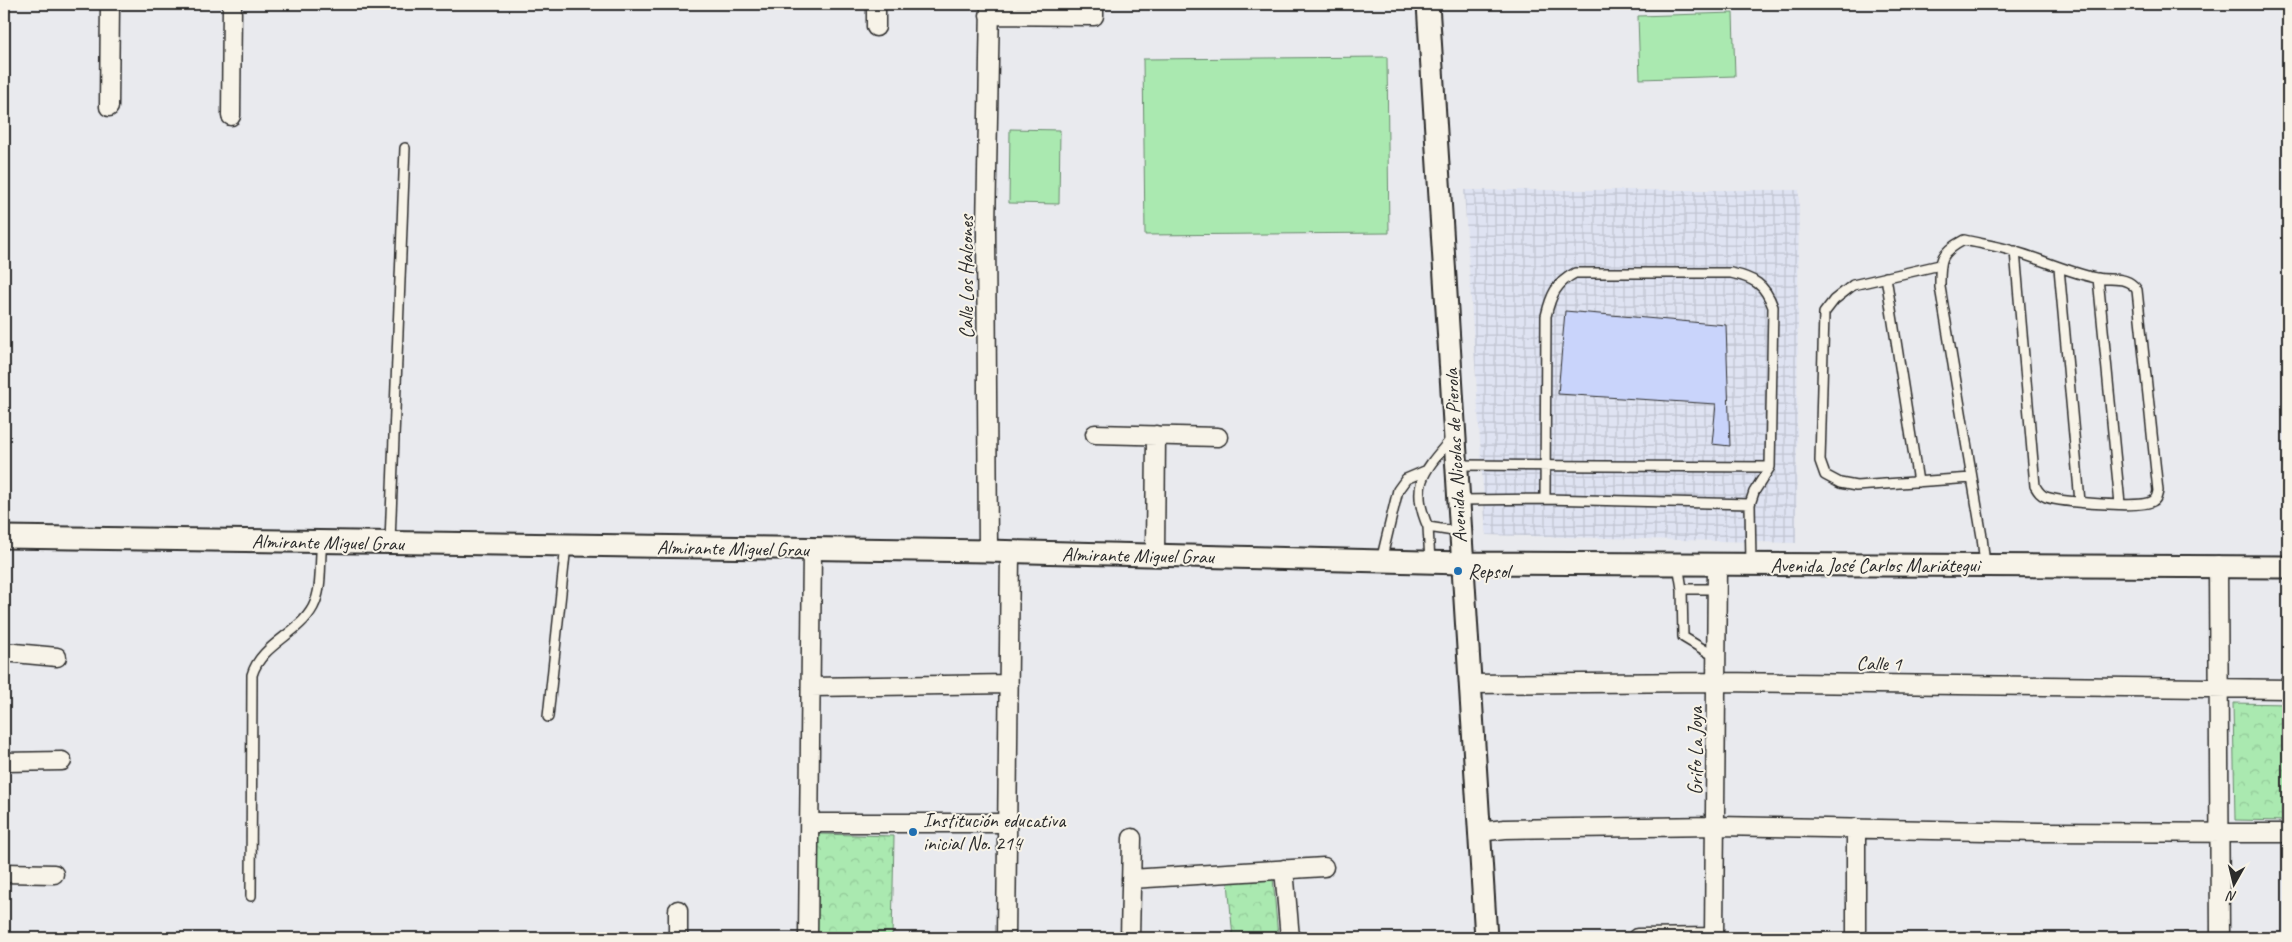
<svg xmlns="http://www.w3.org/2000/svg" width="2292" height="942" viewBox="0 0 2292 942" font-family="Caveat,sans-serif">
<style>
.industrial{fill:url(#industrial-grid)}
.grass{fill:#aae9b0;stroke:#6a8a6e}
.park{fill:url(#park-crowns);stroke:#6a8a6e}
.building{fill:#c9d4fb;stroke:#2b2b2b}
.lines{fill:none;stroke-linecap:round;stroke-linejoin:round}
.service-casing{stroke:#2b2b2b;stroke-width:12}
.minor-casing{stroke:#2b2b2b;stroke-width:21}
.tertiary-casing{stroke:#2b2b2b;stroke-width:25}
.service{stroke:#f7f3e8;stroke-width:9}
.minor{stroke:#f7f3e8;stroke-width:18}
.tertiary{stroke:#f7f3e8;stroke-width:21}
.poi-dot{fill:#1f6fb2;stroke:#f7f3e8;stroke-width:2}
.labels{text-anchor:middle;stroke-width:4;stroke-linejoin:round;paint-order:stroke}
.street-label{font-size:20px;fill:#2b2b2b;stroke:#f7f3e8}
.poi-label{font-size:20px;fill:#2b2b2b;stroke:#f7f3e8;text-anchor:start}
</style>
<defs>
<pattern id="industrial-grid" width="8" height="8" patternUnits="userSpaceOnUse" patternTransform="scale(1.25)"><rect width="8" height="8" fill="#dfe3f2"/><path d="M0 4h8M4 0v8" fill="none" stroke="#c0c3d0"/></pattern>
<pattern id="park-crowns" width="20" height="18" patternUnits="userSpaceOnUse" patternTransform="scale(1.25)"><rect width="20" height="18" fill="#aae9b0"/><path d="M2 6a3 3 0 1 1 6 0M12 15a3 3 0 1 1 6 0" fill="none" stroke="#92c898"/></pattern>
</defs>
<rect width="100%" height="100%" fill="#e9eaee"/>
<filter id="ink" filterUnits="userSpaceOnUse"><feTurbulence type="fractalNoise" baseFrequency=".02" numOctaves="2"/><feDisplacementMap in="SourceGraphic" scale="10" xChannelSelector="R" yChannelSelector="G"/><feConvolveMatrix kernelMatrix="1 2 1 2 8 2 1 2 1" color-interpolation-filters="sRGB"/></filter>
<g filter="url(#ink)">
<path class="industrial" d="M1464,190h335l-3,353 -310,-8z"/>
<path class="grass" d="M1733,13l2,63 -95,3 -2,-63z
M1387,57l2,176 -244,2 -2,-176z
M1010,129l50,1 -1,74 -50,-1z"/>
<path class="park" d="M2233,703l55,1v117l-53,-1z
M818,834l76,2 -2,102h-76z
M1273,878l5,60h-45l-5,-56z"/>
<path class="building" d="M1565,311l161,14 4,121 -18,-2 4,-40 -158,-10z"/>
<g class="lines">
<defs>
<path id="service" d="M1940,265l-87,20 -19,15 -10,13 -4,148 5,14 15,8 16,3 116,-8
M2059,268l21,234
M1886,277l32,205
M2098,278l22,226
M1452,438c-27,32 -43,46 -24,89l32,5
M1456,465l314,2
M1545,499l1,-183c5,-21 10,-33 29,-43h156c23,5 34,11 42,34l-3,160 -16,25 -4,12 1,60
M1458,500l87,-1 205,5
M1428,527l2,35
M390,542l15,-394
M1381,561l17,-71 8,-11 19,-8
M1678,564l4,25 1,48 33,20
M1985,565l-3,-28 -42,-250c0,-27 -1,-34 24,-47 17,4 35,6 52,12 27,8 52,20 80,26 16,3 31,-3 41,12l21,201c-1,4 -1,8 -5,10 -11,8 -92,1 -107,-4 -6,-2 -8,-6 -11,-11l-20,-235
M1682,589h35
M548,717l18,-172
M251,896l1,-221c9,-31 46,-40 61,-68 10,-19 6,-44 9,-65"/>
<path id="minor" d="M876,4v23
M989,15l105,1v-12
M109,107l1,-103
M231,116l1,-112
M1095,434l123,3
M988,551l-2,-322 4,-225
M1155,555l1,-120
M2218,565l2,373
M4,652l53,5
M1469,684l247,-2 572,7
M811,687l198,-3
M4,762l58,-1
M809,823h198
M1856,828v110
M1479,832l26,-3 211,-3 323,6 249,1
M1284,869l6,69
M4,873l50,1
M1131,879l193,-12
M678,938v-28
M808,938l4,-389
M1006,938l4,-386
M1130,938l2,-100
M1637,938l77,-1 3,-373"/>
<path id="tertiary" d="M1428,4l58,934
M4,537l984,14 474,12 826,4"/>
</defs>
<use href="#service" class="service-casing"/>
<use href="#minor" class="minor-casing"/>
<use href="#tertiary" class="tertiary-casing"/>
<use href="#service" class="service"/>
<use href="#minor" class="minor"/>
<use href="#tertiary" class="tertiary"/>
</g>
</g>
<g class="poi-dot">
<circle cx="1458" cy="571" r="5"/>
<circle cx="913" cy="832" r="5"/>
</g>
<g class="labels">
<g class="street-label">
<text transform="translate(966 277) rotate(-90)" y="7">Calle Los Halcones</text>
<text transform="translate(1455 456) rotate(-93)" y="7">Avenida Nicolas de Pierola</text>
<text transform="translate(328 542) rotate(1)" y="7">Almirante Miguel Grau</text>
<text transform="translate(733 548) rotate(1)" y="7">Almirante Miguel Grau</text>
<text transform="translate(1138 555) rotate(1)" y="7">Almirante Miguel Grau</text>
<text x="1875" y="572">Avenida José Carlos Mariátegui</text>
<text transform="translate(1879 663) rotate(1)" y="7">Calle 1</text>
<text transform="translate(1695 751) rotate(-90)" y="7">Grifo La Joya</text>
</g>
<g class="poi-label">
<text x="1468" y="578">Repsol</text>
<text x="923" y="827">Institución educativa<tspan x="923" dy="23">inicial No. 214</tspan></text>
</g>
</g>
<rect width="2292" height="942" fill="none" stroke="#f7f3e8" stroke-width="20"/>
<rect x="10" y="10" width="2272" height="922" fill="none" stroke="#2b2b2b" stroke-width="2" filter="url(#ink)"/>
<g transform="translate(2234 884) rotate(188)" stroke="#f7f3e8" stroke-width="4" paint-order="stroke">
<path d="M0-4L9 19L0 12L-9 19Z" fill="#2b2b2b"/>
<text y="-8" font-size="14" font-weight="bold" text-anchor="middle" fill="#2b2b2b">N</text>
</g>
</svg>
